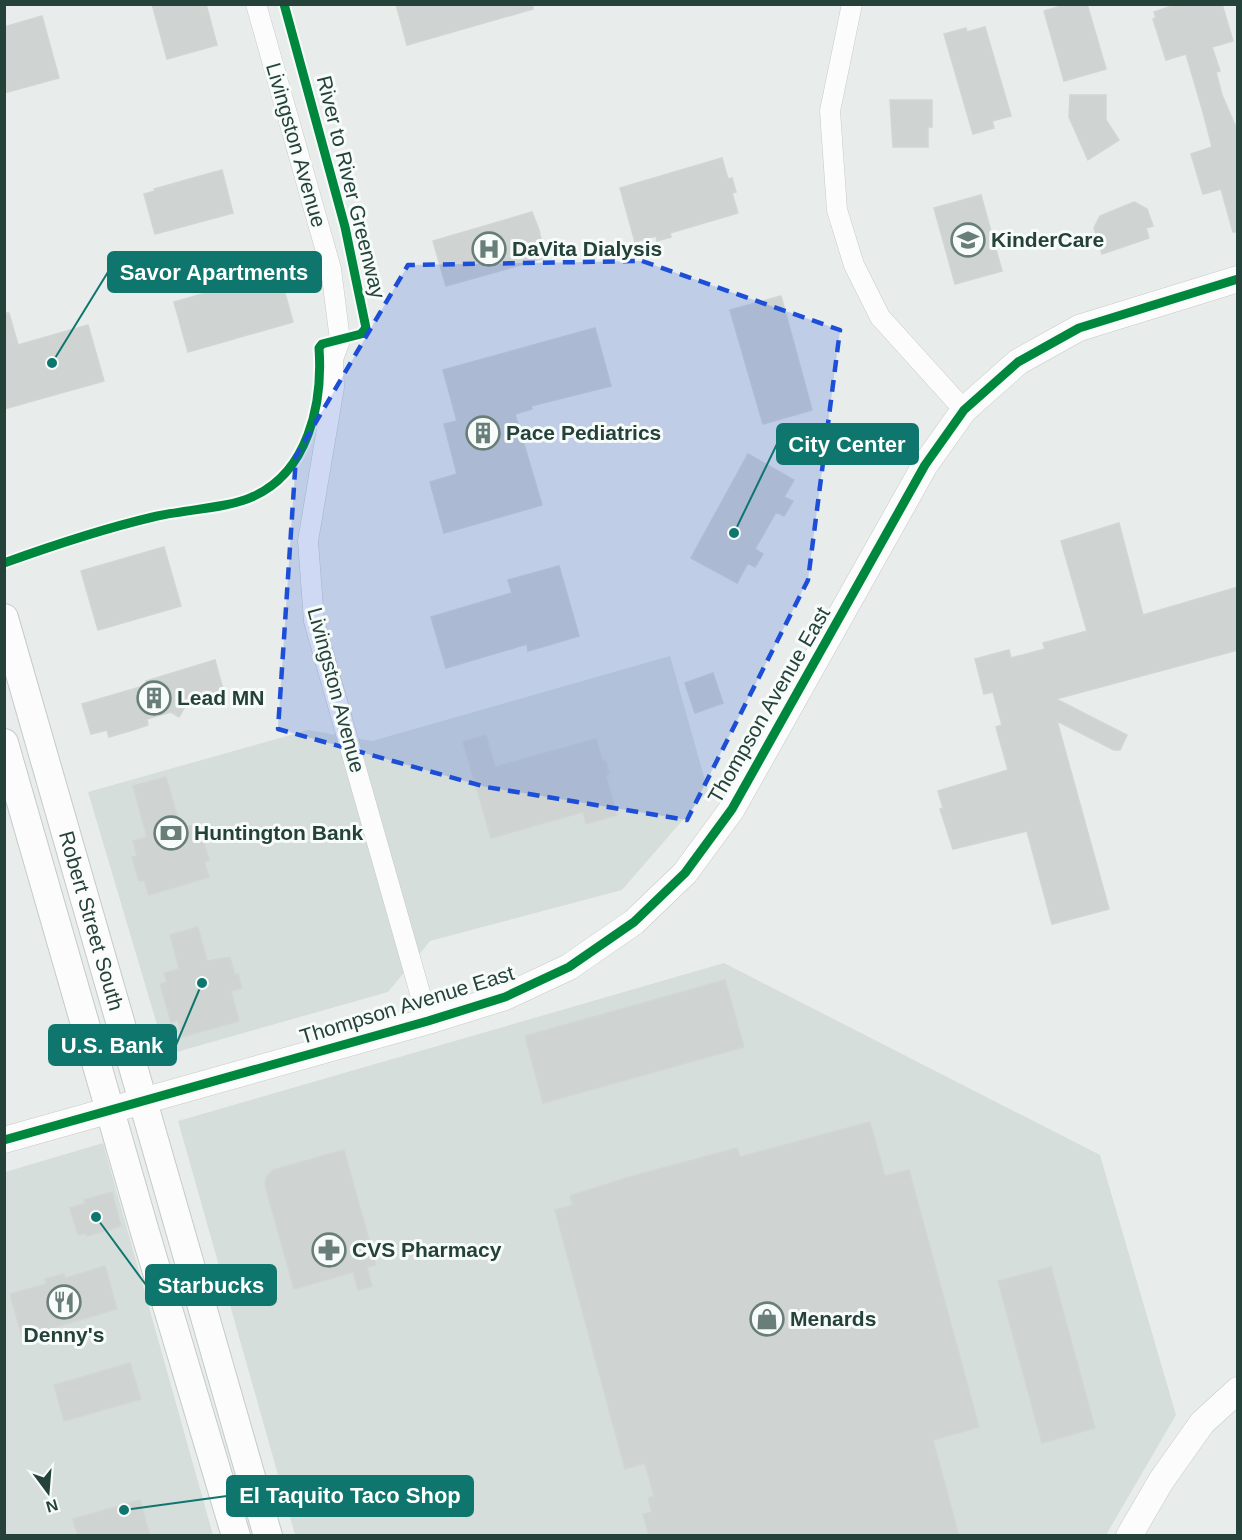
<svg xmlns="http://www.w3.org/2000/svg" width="1242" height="1540" viewBox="0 0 1242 1540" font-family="Helvetica,sans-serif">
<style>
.built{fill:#d6dedb}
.building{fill:#cfd4d2;stroke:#d1d6d4;stroke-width:1.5}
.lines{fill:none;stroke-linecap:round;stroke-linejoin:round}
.minor-casing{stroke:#c5cac8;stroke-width:21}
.tertiary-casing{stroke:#c5cac8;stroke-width:27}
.secondary-casing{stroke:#c3cbc8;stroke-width:30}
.minor{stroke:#fcfcfc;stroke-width:20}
.tertiary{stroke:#fcfcfc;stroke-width:26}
.secondary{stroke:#fcfcfc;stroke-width:28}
.cycleway-casing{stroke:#f7fbf9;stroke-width:13}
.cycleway{stroke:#00873e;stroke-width:9}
.marked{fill:#1d4ed8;fill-opacity:0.2;stroke:#1d4ed8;stroke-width:4.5;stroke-dasharray:12 8;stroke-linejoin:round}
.labels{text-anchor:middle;stroke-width:6;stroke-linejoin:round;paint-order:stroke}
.street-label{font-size:21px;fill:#24423a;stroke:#f7fbf9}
.poi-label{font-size:21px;font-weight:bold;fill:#24423a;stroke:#f7fbf9;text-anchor:start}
.leader{fill:none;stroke:#0f766e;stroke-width:2}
.callout-dot{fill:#0f766e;stroke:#f7fbf9;stroke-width:2}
.callout{fill:#0f766e;stroke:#0f766e;stroke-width:2}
.callout-label{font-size:22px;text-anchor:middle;font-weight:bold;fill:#fff}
</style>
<rect width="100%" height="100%" fill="#e8edeb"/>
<path class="built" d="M670,656l38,135 -86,99 -192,51 -42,51 -222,63 -78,-263 220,-62 64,11z
M724,963l376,192 76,260 -70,120h-811l-117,-414z
M103,1143l110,392 -208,1v-364z"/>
<path class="building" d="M152,4h54l11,41 -50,14z
M396,4h137v5l-126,36z
M1068,4h19l19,65 -42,12 -20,-70z
M1178,4h44l11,37 -21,6 8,24 -4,1 6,23 16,37v100h-5l-12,-43 -18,5 -12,-40 21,-7 -9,-35 -17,-58 -20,6 -13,-41 3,-1 -2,-6z
M42,16l17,62 -55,15v-66z
M985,27l26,89 -19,5 2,7 -21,6 -29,-100 22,-6 1,4z
M1070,95h36v25l13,20 -31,20 -19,-43z
M890,100h42v27h-4v20h-35z
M722,158l6,21 4,-1 4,14 -4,1 6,20 -68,20 1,4 -14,4 -1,-5 -21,6 -15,-54z
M222,170l11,43 -78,21 -11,-40 11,-3 -1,-2z
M981,195l21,76 -47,13 -21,-76z
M1134,202l13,7 6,17 -7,2 3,10 -47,16 -8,-26 6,-12z
M532,212l7,18 6,28 -99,28 -13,-45z
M279,272l14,50 -105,30 -14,-50z
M781,296l31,114 -49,14 -33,-114z
M4,313h5l9,32 70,-20 16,56 -100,28z
M595,328l16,58 -80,20 1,3 -17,5 27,91 -98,28 -14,-51 27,-8 -13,-50 13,-3 -14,-51z
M748,454l46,26 -10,17 9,4 -9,15 -8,-4 -21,37 8,5 -8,13 -7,-4 -11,20 -46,-25z
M1119,523l24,92 95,-28v63l-182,49 71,36 -7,15h-6l-57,-29 52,188 -57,15 -25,-93 -74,18 -13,-40 3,-1 -5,-17 70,-21 -12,-43 6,-2 -9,-33 -9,2 -9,-35 34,-9 2,8 34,-9 -2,-6 44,-12 -26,-90z
M164,547l17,59 -83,24 -17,-59z
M559,566l20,70 -51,15 -1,-7 -81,24 -15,-51 81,-24 -4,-13z
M215,660l9,33 -37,10 -8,14 -8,-5 -24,7 1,6 -15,5 -24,7 -2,-7 -16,4 -9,-30 65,-19 -1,-4z
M713,673l10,30 -28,10 -10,-30z
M486,735l9,32 101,-28 6,21 4,2 3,10 -3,4 11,39 -31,9 -3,-12 -92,26 -28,-96z
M166,777l15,52 13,-4 4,15 5,-1 6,21 -5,2 5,15 -60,18 -5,-15 -5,1 -7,-24 5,-1 -4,-15 14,-4 -14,-51z
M198,927l9,34 23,-4 5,18 3,-1 4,14 -11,3 8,30 -57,16 -4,-17 -7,2 -11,-38 7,-2 -3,-9 15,-4 -9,-34z
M725,980l19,67 -201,56 -18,-67z
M870,1122l15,54 24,-6 70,257 -46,13 26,96h-310l-6,-22 9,-2 -4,-14 6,-2 -9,-33 -20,6 -70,-259 18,-5 -3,-9 56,-18 111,-30 3,9z
M344,1150l32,115 -9,2 5,19 -14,4 -5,-18 -59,17 -29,-104 1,-8 7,-7z
M112,1192l9,34 -34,10 -1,-3 -8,2 -8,-27 16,-5 -2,-3z
M105,1266l12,43 -95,28 -12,-43 36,-10 -1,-5 19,-5 1,4z
M1051,1267l44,161 -53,15 -44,-162z
M130,1363l11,36 -77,22 -10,-36z
M140,1500l10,36h-72l-5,-17z"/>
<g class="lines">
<defs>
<path id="minor" d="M256,4l75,265 9,71 -7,19 1,28 -26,154 6,80 114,400
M852,4l-22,107 7,99 17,55 26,52 84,93"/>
<path id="tertiary" d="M4,1140l424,-119 77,-24 64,-30 65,-45 51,-49 47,-64 193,-344 39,-55 54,-48 61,-34 159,-49
M1129,1536l32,-55 41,-58 36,-33"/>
<g id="secondary">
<path id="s1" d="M4,618l264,918"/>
<path d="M4,743l141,489 91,304"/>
</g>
</defs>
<use href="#minor" class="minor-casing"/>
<use href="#tertiary" class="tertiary-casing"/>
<use href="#secondary" class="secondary-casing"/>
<use href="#minor" class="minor"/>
<use href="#tertiary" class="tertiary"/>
<use href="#secondary" class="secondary"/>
<defs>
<path id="cycleway" d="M4,563c50,-18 98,-34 149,-46 28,-7 76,-9 99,-20 56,-24 71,-93 67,-149l3,-4 39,-10 5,-6 -21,-101 -61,-223
M4,1140l424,-119 77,-24 64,-30 65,-45 51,-49 47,-64 193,-344 39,-55 54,-48 61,-34 159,-49"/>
</defs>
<use href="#cycleway" class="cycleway-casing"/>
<use href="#cycleway" class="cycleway"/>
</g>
<path class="marked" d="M642,261l198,69 -32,250 -121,240 -201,-33 -208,-58 18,-273 112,-191z"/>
<defs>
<symbol id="school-ring" viewBox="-11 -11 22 22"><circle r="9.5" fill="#f7fbf9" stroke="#697e78" stroke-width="1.5"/><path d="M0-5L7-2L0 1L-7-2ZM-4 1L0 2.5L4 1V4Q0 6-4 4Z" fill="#697e78"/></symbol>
<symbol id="hospital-ring" viewBox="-11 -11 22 22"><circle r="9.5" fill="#f7fbf9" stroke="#697e78" stroke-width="1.5"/><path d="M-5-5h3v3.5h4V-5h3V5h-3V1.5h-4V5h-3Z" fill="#697e78"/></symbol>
<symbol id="building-ring" viewBox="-11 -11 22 22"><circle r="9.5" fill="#f7fbf9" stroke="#697e78" stroke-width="1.5"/><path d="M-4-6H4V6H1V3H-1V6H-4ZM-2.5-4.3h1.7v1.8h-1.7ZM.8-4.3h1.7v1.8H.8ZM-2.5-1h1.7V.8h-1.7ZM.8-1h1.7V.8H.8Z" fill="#697e78"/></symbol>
<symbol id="bank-ring" viewBox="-11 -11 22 22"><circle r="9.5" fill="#f7fbf9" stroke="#697e78" stroke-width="1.5"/><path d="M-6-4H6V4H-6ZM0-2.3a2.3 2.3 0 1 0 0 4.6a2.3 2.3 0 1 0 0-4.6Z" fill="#697e78"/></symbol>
<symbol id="pharmacy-ring" viewBox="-11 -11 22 22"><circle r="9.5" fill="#f7fbf9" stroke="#697e78" stroke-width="1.5"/><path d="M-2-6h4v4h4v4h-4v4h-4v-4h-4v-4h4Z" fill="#697e78"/></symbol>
<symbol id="restaurant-ring" viewBox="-11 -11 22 22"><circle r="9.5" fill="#f7fbf9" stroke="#697e78" stroke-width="1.5"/><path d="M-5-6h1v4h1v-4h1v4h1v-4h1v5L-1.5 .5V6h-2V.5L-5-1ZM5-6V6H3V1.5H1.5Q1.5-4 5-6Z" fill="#697e78"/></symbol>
<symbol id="shop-ring" viewBox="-11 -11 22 22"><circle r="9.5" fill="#f7fbf9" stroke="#697e78" stroke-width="1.5"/><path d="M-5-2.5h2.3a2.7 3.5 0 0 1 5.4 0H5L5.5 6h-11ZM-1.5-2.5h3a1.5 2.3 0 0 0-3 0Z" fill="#697e78"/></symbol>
</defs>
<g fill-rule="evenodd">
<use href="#school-ring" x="949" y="221" width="38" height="38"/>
<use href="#hospital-ring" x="470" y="230" width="38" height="38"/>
<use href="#building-ring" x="464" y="414" width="38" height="38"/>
<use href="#building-ring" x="135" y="679" width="38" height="38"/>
<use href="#bank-ring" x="152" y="814" width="38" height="38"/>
<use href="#pharmacy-ring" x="310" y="1231" width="38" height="38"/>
<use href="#restaurant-ring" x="45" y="1283" width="38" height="38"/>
<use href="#shop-ring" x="748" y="1300" width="38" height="38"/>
</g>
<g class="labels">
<g class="street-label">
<text transform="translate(296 145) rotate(74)" y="7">Livingston Avenue</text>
<text transform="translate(351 187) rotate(76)" y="7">River to River Greenway</text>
<text transform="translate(336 690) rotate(75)" y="7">Livingston Avenue</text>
<text transform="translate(769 705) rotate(-60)" y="7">Thompson Avenue East</text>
<text dy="7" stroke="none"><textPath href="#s1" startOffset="315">Robert Street South</textPath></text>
<text transform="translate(407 1005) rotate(-17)" y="7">Thompson Avenue East</text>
</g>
<g class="poi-label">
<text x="991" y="247">KinderCare</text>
<text x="512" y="256">DaVita Dialysis</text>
<text x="506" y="440">Pace Pediatrics</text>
<text x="177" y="705">Lead MN</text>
<text x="194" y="840">Huntington Bank</text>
<text x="352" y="1257">CVS Pharmacy</text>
<text x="790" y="1326">Menards</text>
<text x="64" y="1342" text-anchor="middle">Denny's</text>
</g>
</g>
<path class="leader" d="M52 363L108 272M734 533L777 444M202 983L176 1045M96 1217L146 1285M124 1510L227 1496"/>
<g class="callout-dot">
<circle cx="52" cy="363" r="6"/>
<circle cx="734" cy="533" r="6"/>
<circle cx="202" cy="983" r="6"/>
<circle cx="96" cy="1217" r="6"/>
<circle cx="124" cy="1510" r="6"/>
</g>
<g class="callout">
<rect x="108" y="252" width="213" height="40" rx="6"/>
<rect x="777" y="424" width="141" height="40" rx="6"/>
<rect x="49" y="1025" width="127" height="40" rx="6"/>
<rect x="146" y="1265" width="130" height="40" rx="6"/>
<rect x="227" y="1476" width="246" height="40" rx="6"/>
</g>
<g class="callout-label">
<text x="214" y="280">Savor Apartments</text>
<text x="847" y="452">City Center</text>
<text x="112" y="1053">U.S. Bank</text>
<text x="211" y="1293">Starbucks</text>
<text x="350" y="1503">El Taquito Taco Shop</text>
</g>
<rect width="1242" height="1540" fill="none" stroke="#24423a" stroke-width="12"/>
<g transform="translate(48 1492) rotate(164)" stroke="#f7fbf9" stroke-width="4.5" paint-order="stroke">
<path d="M0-4.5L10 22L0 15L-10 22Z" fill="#24423a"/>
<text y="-9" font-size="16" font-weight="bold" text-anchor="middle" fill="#24423a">N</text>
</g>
</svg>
